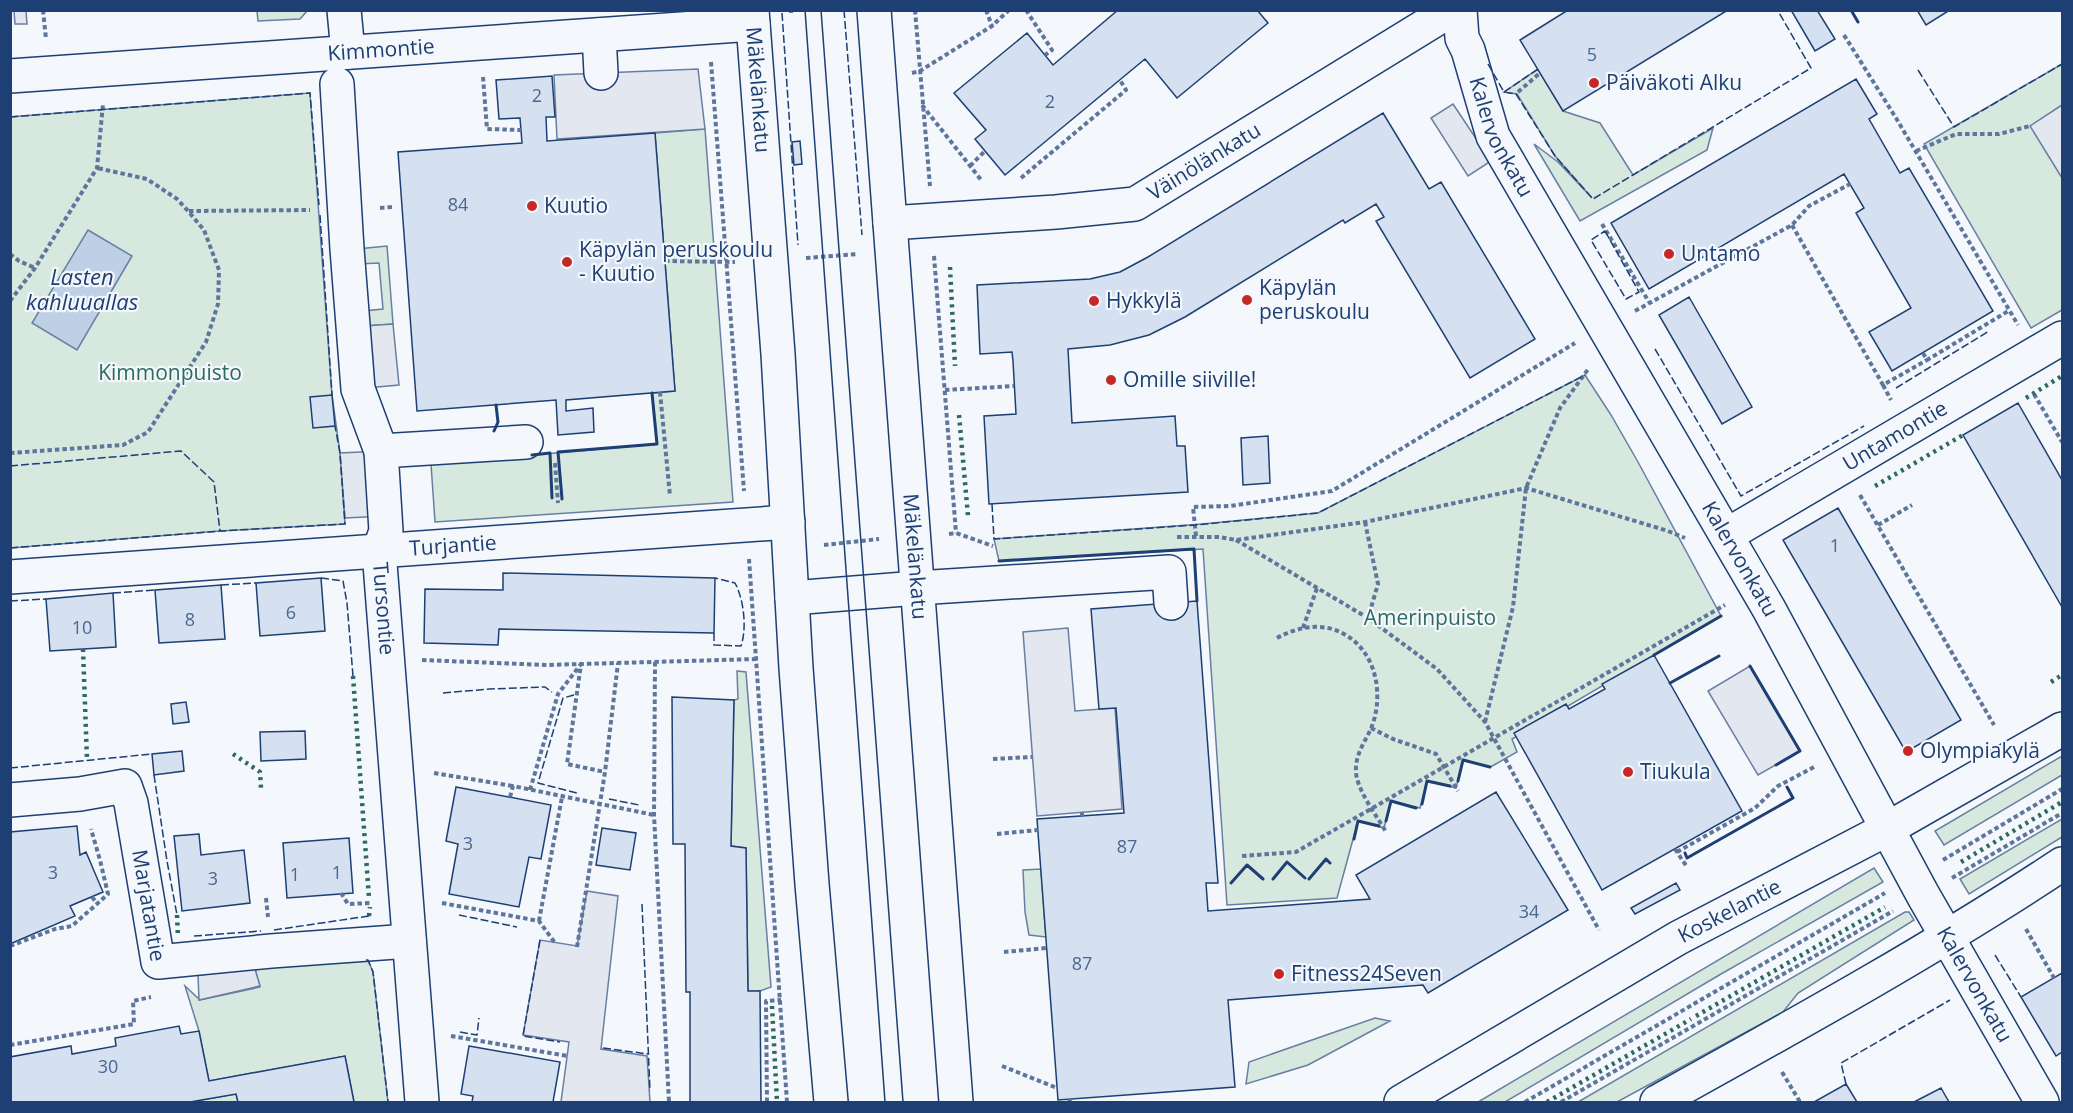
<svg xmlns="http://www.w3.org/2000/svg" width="2073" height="1113" viewBox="0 0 2073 1113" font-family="'Open Sans',sans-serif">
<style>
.green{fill:#d7e8df;stroke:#687fa3;stroke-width:1.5}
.parking{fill:#e3e8f0;stroke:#687fa3;stroke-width:1.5}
.water{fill:#bed0e5;stroke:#687fa3;stroke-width:1.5}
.building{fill:#d5e0f0;stroke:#1d3f73;stroke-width:1.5}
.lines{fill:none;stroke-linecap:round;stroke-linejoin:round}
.minor-casing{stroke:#1d3f73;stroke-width:36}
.major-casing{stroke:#1d3f73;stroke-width:36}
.path{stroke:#5e769c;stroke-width:4;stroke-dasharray:4.5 3;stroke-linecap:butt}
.minor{stroke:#f4f7fb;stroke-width:33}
.major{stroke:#f4f7fb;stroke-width:33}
.tram{stroke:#1d3f73;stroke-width:1.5}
.hedge{stroke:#2c6c60;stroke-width:4.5;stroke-dasharray:3 4.5;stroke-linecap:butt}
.fence{stroke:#1d3f73;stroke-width:1.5;stroke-dasharray:8 3;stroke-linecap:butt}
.wall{stroke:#1d3f73;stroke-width:3}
.poi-dot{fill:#c62828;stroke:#f4f7fb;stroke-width:2}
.labels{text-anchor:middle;stroke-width:4.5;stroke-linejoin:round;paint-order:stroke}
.number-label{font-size:18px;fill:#4b6792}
.street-label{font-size:21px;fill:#1d3f73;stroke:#f4f7fb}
.poi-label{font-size:21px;fill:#1d3f73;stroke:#f4f7fb;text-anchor:start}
.park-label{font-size:21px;fill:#2c6c60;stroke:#f4f7fb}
.water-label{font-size:22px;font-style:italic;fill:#1d3f73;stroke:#f4f7fb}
</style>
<rect width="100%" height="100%" fill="#f4f7fb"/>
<path class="green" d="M307,11l-7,8 -42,2 -1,-10z
M2062,64v246l-31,18 -107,-184z
M1538,69l25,42 37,12 33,52 80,-47 -6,22 -127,71 -46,-77 24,18 34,36 -37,-42 -38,-62 -13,-2z
M310,93l22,302 8,58 5,71 -125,7 -209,17 -1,-431z
M705,129l28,373 -298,20 -4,-58 226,-20 -5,-51 23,-2 -20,-258z
M387,246l6,78 -29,2 -1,-15 20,-2 -4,-46 -21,1 -1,-15z
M1585,375l26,40 27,47 83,154 -209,123 5,13 -23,13 -4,2 -27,-7 -7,28 -29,-7 -7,27 -29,-7 -7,27 -26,-7 -21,77 -110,7 -24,-356 -204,12 -5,-22 208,-15 116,-11z
M737,671l9,1 25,315 -11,4h-12l-2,-143 -15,-2 3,-146 4,-1z
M2062,756v19l-118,70 -9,-14z
M2062,819v18l-93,57 -9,-15z
M1874,868l9,14 -162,92 -216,128h-27z
M1041,869l5,68 -17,-2 -4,-23 -2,-42z
M1905,912h4l5,8 -116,73 -15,19 -166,90h-39z
M368,960l5,12 15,130h-34l-9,-46 -136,25 -10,-50 -14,-45 15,14 60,-13 -5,-18z
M1375,1018l15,3 -82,44 -62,19 3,-22z
M236,1094l2,8h-48z"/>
<path class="parking" d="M14,11h12l1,13h-12z
M698,69l7,60 -148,10 -3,-64z
M1453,104l38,57 -23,15 -37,-58z
M2062,105v73l-32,-52z
M393,324l6,61 -44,4 -5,-62z
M381,451l4,65 -40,2 -5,-65z
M1068,628l7,83 40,-3 7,101 -85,7 -14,-184z
M1750,666l50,85 -42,24 -50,-84z
M587,891l31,5 -17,153 46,7 3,46h-89l8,-60 -46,-7 17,-95 37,6z
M255,969l5,17 -61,14 -1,-25z"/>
<path class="water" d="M88,230l44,26 -55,94 -45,-27z"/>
<path class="building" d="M1118,10h139l11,13 -91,75 -32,-39 -140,116 -30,-36 11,-9 -32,-37 73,-60 26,32z
M1568,10h160l-165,101 -43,-71z
M1791,10h26l18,29 -20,12z
M1917,10h33l-24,15z
M552,76l3,41h-9l1,24 108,-8 20,258 -109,9v11l27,-3 1,24 -36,3 -2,-35 -139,11 -19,-259 124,-9 -2,-25 -21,1 -3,-39z
M1856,79l21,35 -8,5 31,54 9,-5 84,143 -101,60 -23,-39 42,-24 -55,-95 8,-5 -20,-34 -195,115 -38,-66z
M1383,113l46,76 12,-7 94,157 -65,39 -94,-157 8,-4 -8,-13 -31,19 -2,-3 -158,97 -36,18 -39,10 -42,4 4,74 103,-7 2,30h8l3,46 -199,12 -5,-88 32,-2 -3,-53 -1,-9 -32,2 -3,-69 113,-6 30,-7 28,-15z
M800,141l2,23 -8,1 -2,-23z
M1689,297l63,110 -30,17 -63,-109z
M332,395l3,31 -22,2 -3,-31z
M2018,403l44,77v127l-99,-172z
M1268,436l2,47 -27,2 -2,-47z
M1838,508l123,212 -55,32 -123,-212z
M503,573l212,5 -1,55 -215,-4 -1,16 -74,-2 1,-54 78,1z
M321,578l4,53 -65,5 -4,-53z
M221,585l4,54 -66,4 -4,-53z
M113,593l3,54 -66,4 -4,-52z
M1197,601l21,282h-12l2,28 162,-12 -14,-24 140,-83 72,118 -140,83 -5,-8 -195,15 7,87 -177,13 -21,-281 87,-6 -8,-105 -17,1 -8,-100z
M1654,655l88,156 -140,79 -88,-157 52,-29 3,5 36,-20 -3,-5z
M672,697l62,3 -3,146 15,2 2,143h12l1,111h-71v-110h-4l-1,-148h-12z
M186,702l3,20 -16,2 -2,-20z
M305,731l1,28 -45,2 -1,-29z
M182,751l2,20 -30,4 -2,-21z
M456,787l95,18 -10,54 -12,-2 -10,50 -70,-13 9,-50 -12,-3z
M77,826l3,29 6,-3 17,40 -33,14 5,10 -65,28v-112z
M602,828l34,5 -6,37 -34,-5z
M199,834l2,21 43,-5 6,53 -68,8 -8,-75z
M349,838l4,55 -66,5 -4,-55z
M1676,883l4,7 -45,24 -4,-6z
M2062,973v79l-6,4 -35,-59z
M179,1026l2,8 18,-3 10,50 136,-25 9,46h-116l-2,-8 -46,8h-180v-45l61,-11 1,8 44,-8 -1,-8z
M469,1046l91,16 -7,40h-81l1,-6 -12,-2z
M1846,1084l11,18h-43z
M1941,1088l8,14h-35z"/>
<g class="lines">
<defs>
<g id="minor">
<path d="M344,10l4,42"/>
<path id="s1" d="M1460,10l2,28 6,12 25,86 276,473 154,286 119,207"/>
<path d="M599,35l2,38"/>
<path id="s2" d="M10,76l743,-52"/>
<path id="s3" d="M337,84l10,165 11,140 23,62 5,80 -7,20 43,551"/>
<path id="s4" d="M890,223l166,-11 79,-8 316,-194"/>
<path d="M381,451l145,-9"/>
<path id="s5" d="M1727,535l335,-197"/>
<path id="s6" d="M10,577l778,-55"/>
<path d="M917,588l252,-16 2,31"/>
<path id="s7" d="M10,800l70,-6 45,-8 6,17 27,159 113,-11 138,-10"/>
</g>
<g id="major">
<path id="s8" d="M752,10l26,344 18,314 16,216 19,218"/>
<path id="s9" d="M874,10l82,1092"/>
<path d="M792,598l125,-10"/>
<path id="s10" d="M1401,1102l277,-164 209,-109 175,-100"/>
<path d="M1657,1102c137,-76 275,-152 405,-238"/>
</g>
</defs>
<use href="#minor" class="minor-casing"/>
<use href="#major" class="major-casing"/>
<path class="path" d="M43,10l3,29
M791,10v3
M915,10l15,176
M986,10l6,16
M1026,10l26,40 -7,5
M1844,35l52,83 122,207
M711,62l33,429
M912,73l8,-2 72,-45 17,-16
M483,77l4,52 34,1
M1518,92l22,-19
M922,105l60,76
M1916,151l40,-17h43l31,-8
M970,166l15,-15
M1021,178l105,-88 -6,-10
M380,208l12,-1
M189,211l121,-1
M1602,224l47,78
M1792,225l91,160 44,-25
M10,254l9,7 16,7
M934,256l22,277
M806,258l52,-4
M665,261l70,1
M10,301l25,-33 62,-100 6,-64
M1635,311l157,-86 17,-19 41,-22
M1923,353l4,7 83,-50
M1883,385l8,15
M945,390l69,-4
M660,392l10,104
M2034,394l28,48
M10,453l113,-8 25,-13 58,-90 12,-38 1,-34 -15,-40 -16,-19 -11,-12 -30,-20 -50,-11
M555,463l3,40
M1860,495l134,230
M1365,522l13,62 -10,34
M1878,525l34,-20
M949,534l7,-1 37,13
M1196,536l-3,-29 37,-1 102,-15 243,-148
M1177,537h42l17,3 129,-18 161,-34 142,43 17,7
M1236,540l132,78 69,51 48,53 114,208
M824,545l55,-6
M749,559l38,543
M1303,628l14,-40
M1277,638c20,-11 44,-16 65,-5 32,16 41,55 32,87 -5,18 -19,31 -18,51 0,18 21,45 30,61
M422,660l124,5 211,-6
M655,662l-1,153 15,287
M1485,722l28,-115 13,-119 34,-80 29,-40
M1371,728l22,11 43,15 22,37
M993,759l39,-2
M434,773l79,13
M530,790l28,-96 23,-30 -14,100 38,8
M510,797l3,-11 141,29
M1082,812v4
M997,834l41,-4
M1675,849l12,18
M1677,852l78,-44 23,-22 38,-20
M1242,856l54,-4 429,-247
M1943,860l119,-71
M1952,878l110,-65
M341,893l7,11 24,-1
M92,897l4,5
M266,898l2,19
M442,903l97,18 16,22
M539,921l23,-124
M2026,929l28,49
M10,946l45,-17 17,-3 36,-32 -8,-34 -9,-31
M577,947l28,-175 13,-109
M1004,952l43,-4
M451,1036l117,20
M10,1045l124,-21 -1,-23 18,-4
M1002,1066l55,22
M1782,1072l18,30
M1069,1099l1,3
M767,1102l-1,-101 15,-1
M1525,1102l360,-209
M1561,1102l332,-191"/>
<use href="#minor" class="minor"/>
<use href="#major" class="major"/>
<path class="tram" d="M805,10l80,1092
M821,10l82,1092"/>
<path class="hedge" d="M950,267l5,99
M2026,398l36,-22
M959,415l9,101
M1875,486l88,-51
M83,649l4,111
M353,676l16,222
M2051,682l11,-7
M233,754l27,18 1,16
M1961,862l101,-60
M177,915l1,22
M369,916l1,-9
M772,1006l5,96
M1696,1016l189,-109
M1547,1102l144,-83"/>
<path class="fence" d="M844,10l18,225
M782,13l16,232
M1488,64l16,28 12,2 39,62 38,43 218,-131 -33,-57
M1918,70l36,57 108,-63
M1504,92l34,-23
M10,117l300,-24 9,112
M320,215l12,180
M1605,231l34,61 -13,7 -35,-59z
M1655,349l86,147 123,-70
M1896,388l93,-57
M10,466l171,-15 33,31 6,49
M992,504l2,35 201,-14 123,-12 267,-138
M10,548l210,-17 125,-7 -5,-71 -5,-27
M321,578l22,3 4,22 6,73
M221,585l35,-2
M113,593l42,-3
M10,601l36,-2
M714,633v12l27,1c6,-18 3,-46 -6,-63l-20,-5
M443,693l46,-4 56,-2 7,5
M574,695l-11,3 -25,85 39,10
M10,768l142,-14
M154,775l13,86 10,54
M609,799l30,6
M642,904l8,187
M459,915l58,12
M274,930l95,-14
M194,936l67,-5
M540,940l-17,96 37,6
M1995,955l26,42
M366,960h2l5,12 15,130
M460,1032l17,3 2,-17
M603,1048l45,6
M1846,1084l-5,-21 109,-63"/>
<path class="wall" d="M1851,10l7,12
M494,431l4,-9 -2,-17
M532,455l18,-2 2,45
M562,499l-4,-47 99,-8 -5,-51
M999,561l195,-12 3,52
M1654,655l67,-39
M1750,666l50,85 -24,14
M1670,683l49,-27
M1458,781l5,-21 27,7
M1422,804l5,-23 23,5
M1386,821l5,-20 25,7
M1354,839l4,-18 21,5
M1685,853l2,5 106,-60 -6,-11
M1273,879l14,-17 18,16
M1309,879l17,-20 4,4
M1231,883l16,-18 16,14"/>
</g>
<g class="poi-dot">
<circle cx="1594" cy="83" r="6"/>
<circle cx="532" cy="206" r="6"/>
<circle cx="1669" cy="254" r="6"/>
<circle cx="567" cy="262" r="6"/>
<circle cx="1247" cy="300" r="6"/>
<circle cx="1094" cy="301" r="6"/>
<circle cx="1111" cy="380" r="6"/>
<circle cx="1908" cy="751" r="6"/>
<circle cx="1628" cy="772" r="6"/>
<circle cx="1279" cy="974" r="6"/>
</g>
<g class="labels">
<g class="number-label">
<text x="1592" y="61">5</text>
<text x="537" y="102">2</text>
<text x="1050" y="108">2</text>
<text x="458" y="211">84</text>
<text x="1835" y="552">1</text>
<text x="291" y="619">6</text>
<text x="190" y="626">8</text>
<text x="82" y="634">10</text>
<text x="468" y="850">3</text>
<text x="1127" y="853">87</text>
<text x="53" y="879">3</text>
<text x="337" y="879">1</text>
<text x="295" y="881">1</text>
<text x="213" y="885">3</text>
<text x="1529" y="918">34</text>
<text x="1082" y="970">87</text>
<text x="108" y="1073">30</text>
</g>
<g class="street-label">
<text dy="7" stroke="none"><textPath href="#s2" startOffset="372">Kimmontie</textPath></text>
<text dy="7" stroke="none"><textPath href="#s8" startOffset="80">Mäkelänkatu</textPath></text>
<text dy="7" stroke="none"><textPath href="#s1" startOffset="135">Kalervonkatu</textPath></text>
<text dy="7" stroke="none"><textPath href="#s4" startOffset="327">Väinölänkatu</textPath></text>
<text dy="7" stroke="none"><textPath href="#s5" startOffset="195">Untamontie</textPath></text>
<text dy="7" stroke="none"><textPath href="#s6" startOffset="444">Turjantie</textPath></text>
<text dy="7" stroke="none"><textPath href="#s9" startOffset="548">Mäkelänkatu</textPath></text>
<text dy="7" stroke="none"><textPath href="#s1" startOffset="621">Kalervonkatu</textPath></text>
<text dy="7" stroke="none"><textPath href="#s3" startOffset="531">Tursontie</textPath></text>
<text dy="7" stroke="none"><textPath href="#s7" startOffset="238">Marjatantie</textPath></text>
<text dy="7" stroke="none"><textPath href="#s10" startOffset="380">Koskelantie</textPath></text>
<text dy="7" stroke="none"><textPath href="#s1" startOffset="1107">Kalervonkatu</textPath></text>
</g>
<g class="poi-label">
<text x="1606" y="90">Päiväkoti Alku</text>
<text x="544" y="213">Kuutio</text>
<text x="579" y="257">Käpylän peruskoulu<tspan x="579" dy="24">- Kuutio</tspan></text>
<text x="1681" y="261">Untamo</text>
<text x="1259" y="295">Käpylän<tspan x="1259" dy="24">peruskoulu</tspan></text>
<text x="1106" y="308">Hykkylä</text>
<text x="1123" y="387">Omille siiville!</text>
<text x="1920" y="758">Olympiakylä</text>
<text x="1640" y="779">Tiukula</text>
<text x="1291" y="981">Fitness24Seven</text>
</g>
<g class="park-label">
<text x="170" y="380">Kimmonpuisto</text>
<text x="1430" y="625">Amerinpuisto</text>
</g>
<g class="water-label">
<text x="82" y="285">Lasten<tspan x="82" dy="25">kahluuallas</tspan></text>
</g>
</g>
<rect width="2073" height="1113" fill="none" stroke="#1d3f73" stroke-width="24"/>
</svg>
